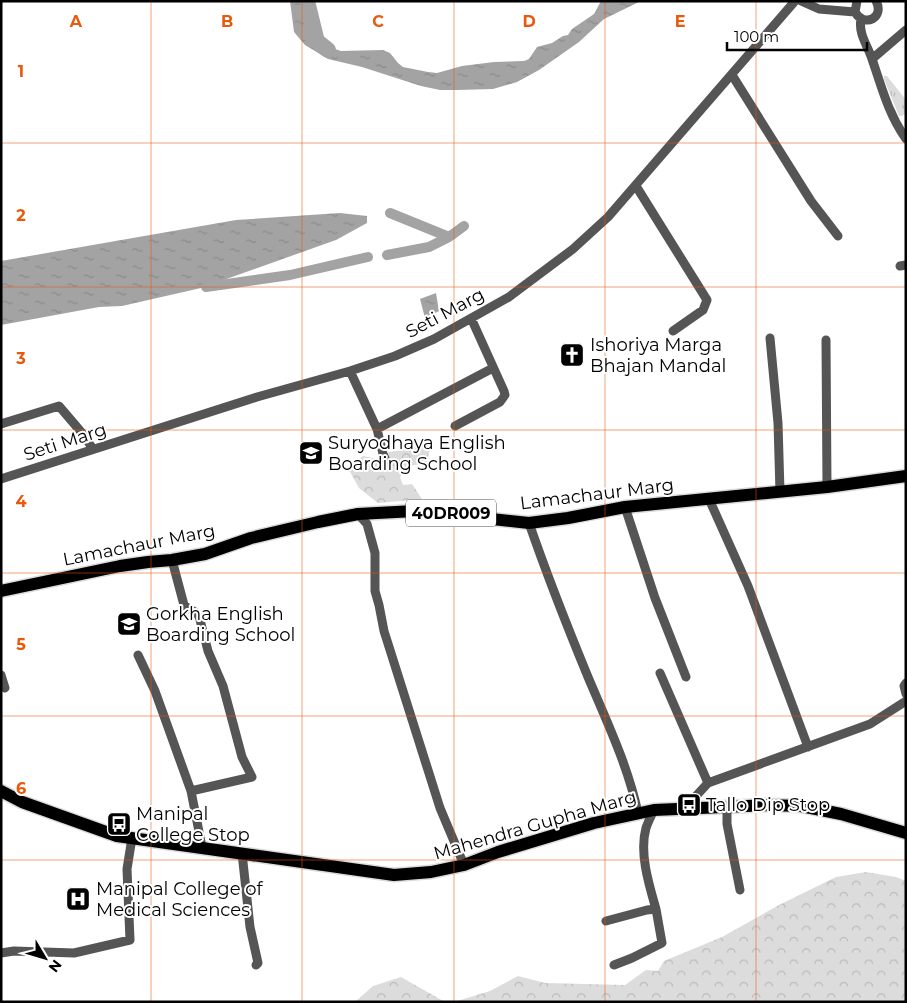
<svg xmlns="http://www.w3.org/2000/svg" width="907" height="1003" viewBox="0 0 907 1003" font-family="Montserrat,sans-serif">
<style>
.grass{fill:url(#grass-tufts)}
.forest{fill:url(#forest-crowns)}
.water{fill:url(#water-ripples)}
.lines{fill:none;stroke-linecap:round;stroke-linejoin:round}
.canal{stroke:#a3a3a3;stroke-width:10}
.river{stroke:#a3a3a3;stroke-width:16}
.primary-casing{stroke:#dbdbdb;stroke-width:15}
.minor{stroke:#555;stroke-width:9}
.primary{stroke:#000;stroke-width:12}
.grid{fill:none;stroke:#e8590c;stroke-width:1;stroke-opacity:0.55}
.labels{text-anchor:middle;stroke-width:4;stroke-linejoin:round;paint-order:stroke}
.shield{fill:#fff;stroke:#4c4c4c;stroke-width:1}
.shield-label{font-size:16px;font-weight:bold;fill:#000}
.street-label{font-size:18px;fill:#000;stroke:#fff}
.poi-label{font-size:18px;fill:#000;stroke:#fff;text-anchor:start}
.grid-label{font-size:16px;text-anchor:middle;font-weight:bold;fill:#e8590c;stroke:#fff;stroke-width:4;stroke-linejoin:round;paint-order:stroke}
</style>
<defs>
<pattern id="grass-tufts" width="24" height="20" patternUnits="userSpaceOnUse" patternTransform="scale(1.25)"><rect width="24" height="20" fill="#dcdcdc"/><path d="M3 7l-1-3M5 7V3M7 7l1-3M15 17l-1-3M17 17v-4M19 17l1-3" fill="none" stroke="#bbb"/></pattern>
<pattern id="forest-crowns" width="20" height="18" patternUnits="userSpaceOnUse" patternTransform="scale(1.25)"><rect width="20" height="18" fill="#dcdcdc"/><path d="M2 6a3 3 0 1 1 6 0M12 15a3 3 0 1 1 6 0" fill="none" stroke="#bbb"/></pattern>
<pattern id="water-ripples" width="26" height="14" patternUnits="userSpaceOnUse" patternTransform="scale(1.25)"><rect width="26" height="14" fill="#a3a3a3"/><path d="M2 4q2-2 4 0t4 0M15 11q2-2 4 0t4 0" fill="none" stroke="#8b8b8b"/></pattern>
</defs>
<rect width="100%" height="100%" fill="#fff"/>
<path class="grass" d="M884,76h3l19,24v13l-4,3h-3l-15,-37z"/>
<path class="forest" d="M426,442l4,7 -3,13 -20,5 -7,10 3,8 9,-1 10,15 -44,4 -19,-15 -11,-20 15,-12 15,3 11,-7 23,-3z
M866,872l30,5 10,4v121h-452l36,-11 28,-15 27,7 80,2 21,-15 12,1 6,-10 58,-24 57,-32 57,-28z
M401,977l44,25h-90l18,-16z"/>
<path class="water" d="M290,1h17v19l3,8 12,14 7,5 12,4 42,-1 7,3 8,10 5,4 25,5 9,1 25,-7 32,-4 30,-1 5,-2 8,-12 15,-4 11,-7 5,-1 4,-6 22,-15 7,-13h40l-37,18 -25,23 -40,28 -22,12 -24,7 -35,1h-18l-19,-4 -59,-19 -34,-8 -23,-14 -11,-13z
M340,213l27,3v7l-31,17 -135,48 -79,18 -23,1 -98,18v-64l235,-41z
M436,293l3,18 -14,7 -5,-19z"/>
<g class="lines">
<path class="canal" d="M390,213l59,24 15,-11
M387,255l42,-8 20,-10
M206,287l84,-12 78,-18"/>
<path class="river" d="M307,1l9,37 2,4 10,8"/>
<defs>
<path id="primary" d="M1,591l119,-25 28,-4 24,-2 33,-6 46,-16 67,-16 40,-8 76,-4 31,6 64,7 39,-5 57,-11 202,-20 79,-11
M1,791l21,11 95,34 277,39 37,-3 33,-7 34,-13 96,-29 60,-13 113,-5 34,1 40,8 65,19"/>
</defs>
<use href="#primary" class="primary-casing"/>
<path class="minor" d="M801,1l18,8 36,3
M857,1l-2,11c9,16 30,6 21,-11
M861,19c-3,15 7,27 11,40 10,29 16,54 34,80
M872,59l34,-29
M732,75l79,126 27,35
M636,186l71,114 -4,10 -30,21
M900,266l6,-1
M770,338l8,85 2,69
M826,340l1,147
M350,371l27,58 6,25 4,9
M1,424l58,-18 23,27 11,16
M455,426l45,-24 5,-7 -1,-4 -33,-73
M377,429l116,-61
M1,479l256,-82 93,-26 45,-15 39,-17 75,-42 64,-48 35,-32 187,-216
M709,499l39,87 60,161
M625,507l30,91 31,79
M358,514l9,10 8,29v38l4,14 5,26 56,177 24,57
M529,523c18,52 38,103 59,154 19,45 40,89 50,136
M172,560l12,45c5,5 11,5 15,11l9,35 15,35 19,71 10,20 -61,14
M138,655l17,36 36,100 11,56
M660,673l48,110
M1,675l4,13
M906,683l-2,3 2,8
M691,807l5,-11 12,-13 162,-59 36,-23
M727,807v17l13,66
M242,853l8,74 8,36 -2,2
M606,921l41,-11 9,-1c-7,-24 -17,-56 -10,-81 2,-6 5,-12 8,-18
M1,953l13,-2 60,2 56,-13 -3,-71 5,-31
M614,965l18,-7 30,-15 -6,-34"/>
<use href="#primary" class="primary"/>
</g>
<path class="grid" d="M151,1v1001M302,1v1001M454,1v1001M605,1v1001M756,1v1001M1,143h905M1,287h905M1,430h905M1,573h905M1,716h905M1,860h905"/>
<defs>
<symbol id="church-square" viewBox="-11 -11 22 22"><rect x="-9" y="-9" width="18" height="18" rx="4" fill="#000" stroke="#fff"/><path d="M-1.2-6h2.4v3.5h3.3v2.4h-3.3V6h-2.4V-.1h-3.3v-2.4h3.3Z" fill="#fff"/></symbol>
<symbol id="school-square" viewBox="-11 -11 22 22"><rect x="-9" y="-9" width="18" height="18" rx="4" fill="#000" stroke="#fff"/><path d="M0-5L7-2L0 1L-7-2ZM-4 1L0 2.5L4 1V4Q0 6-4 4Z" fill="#fff"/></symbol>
<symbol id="bus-square" viewBox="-11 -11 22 22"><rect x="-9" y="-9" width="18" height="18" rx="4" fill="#000" stroke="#fff"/><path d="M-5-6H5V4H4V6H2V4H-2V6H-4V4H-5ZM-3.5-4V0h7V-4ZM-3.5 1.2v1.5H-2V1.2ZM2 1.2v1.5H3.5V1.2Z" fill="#fff"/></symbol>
<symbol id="hospital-square" viewBox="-11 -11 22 22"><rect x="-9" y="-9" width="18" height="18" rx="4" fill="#000" stroke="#fff"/><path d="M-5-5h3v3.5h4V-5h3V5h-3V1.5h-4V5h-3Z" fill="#fff"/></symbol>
</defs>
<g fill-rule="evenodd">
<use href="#church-square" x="558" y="341" width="28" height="28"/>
<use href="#school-square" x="297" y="439" width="28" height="28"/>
<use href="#school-square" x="115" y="610" width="28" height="28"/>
<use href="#bus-square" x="675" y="791" width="28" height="28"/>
<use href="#bus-square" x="105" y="810" width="28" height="28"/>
<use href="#hospital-square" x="64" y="885" width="28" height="28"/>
</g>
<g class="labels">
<rect class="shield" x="406" y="499.5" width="90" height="27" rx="4"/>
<g class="shield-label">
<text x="451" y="519">40DR009</text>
</g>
<g class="street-label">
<text transform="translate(445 313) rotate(-28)" y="6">Seti Marg</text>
<text transform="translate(65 442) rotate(-18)" y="6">Seti Marg</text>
<text transform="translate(597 494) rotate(-7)" y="6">Lamachaur Marg</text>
<text transform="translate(139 545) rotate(-11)" y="6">Lamachaur Marg</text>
<text transform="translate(535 825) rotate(-16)" y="6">Mahendra Gupha Marg</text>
</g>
<g class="poi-label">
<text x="590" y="351">Ishoriya Marga<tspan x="590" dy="21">Bhajan Mandal</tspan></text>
<text x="328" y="449">Suryodhaya English<tspan x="328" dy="21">Boarding School</tspan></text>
<text x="146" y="620">Gorkha English<tspan x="146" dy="21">Boarding School</tspan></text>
<text x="706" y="811">Tallo Dip Stop</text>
<text x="136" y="820">Manipal<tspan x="136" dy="21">College Stop</tspan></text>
<text x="96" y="895">Manipal College of<tspan x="96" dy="21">Medical Sciences</tspan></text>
</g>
</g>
<g class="grid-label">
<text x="76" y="27">A</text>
<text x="227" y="27">B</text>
<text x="378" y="27">C</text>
<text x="529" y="27">D</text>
<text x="680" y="27">E</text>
<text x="21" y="77">1</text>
<text x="21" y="221">2</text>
<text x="21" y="364">3</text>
<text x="21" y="507">4</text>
<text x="21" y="650">5</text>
<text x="21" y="794">6</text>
</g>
<rect width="907" height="1003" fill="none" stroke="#000000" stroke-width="5"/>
<g transform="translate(45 958) rotate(128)" stroke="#ffffff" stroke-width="4" paint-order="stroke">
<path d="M0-4L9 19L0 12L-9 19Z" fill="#000000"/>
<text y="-8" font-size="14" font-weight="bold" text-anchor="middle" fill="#000000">N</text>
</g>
<path d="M727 42v8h140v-8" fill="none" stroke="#000000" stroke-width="2.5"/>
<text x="734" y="42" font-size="15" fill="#000000" stroke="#ffffff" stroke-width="4" paint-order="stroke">100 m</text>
</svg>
